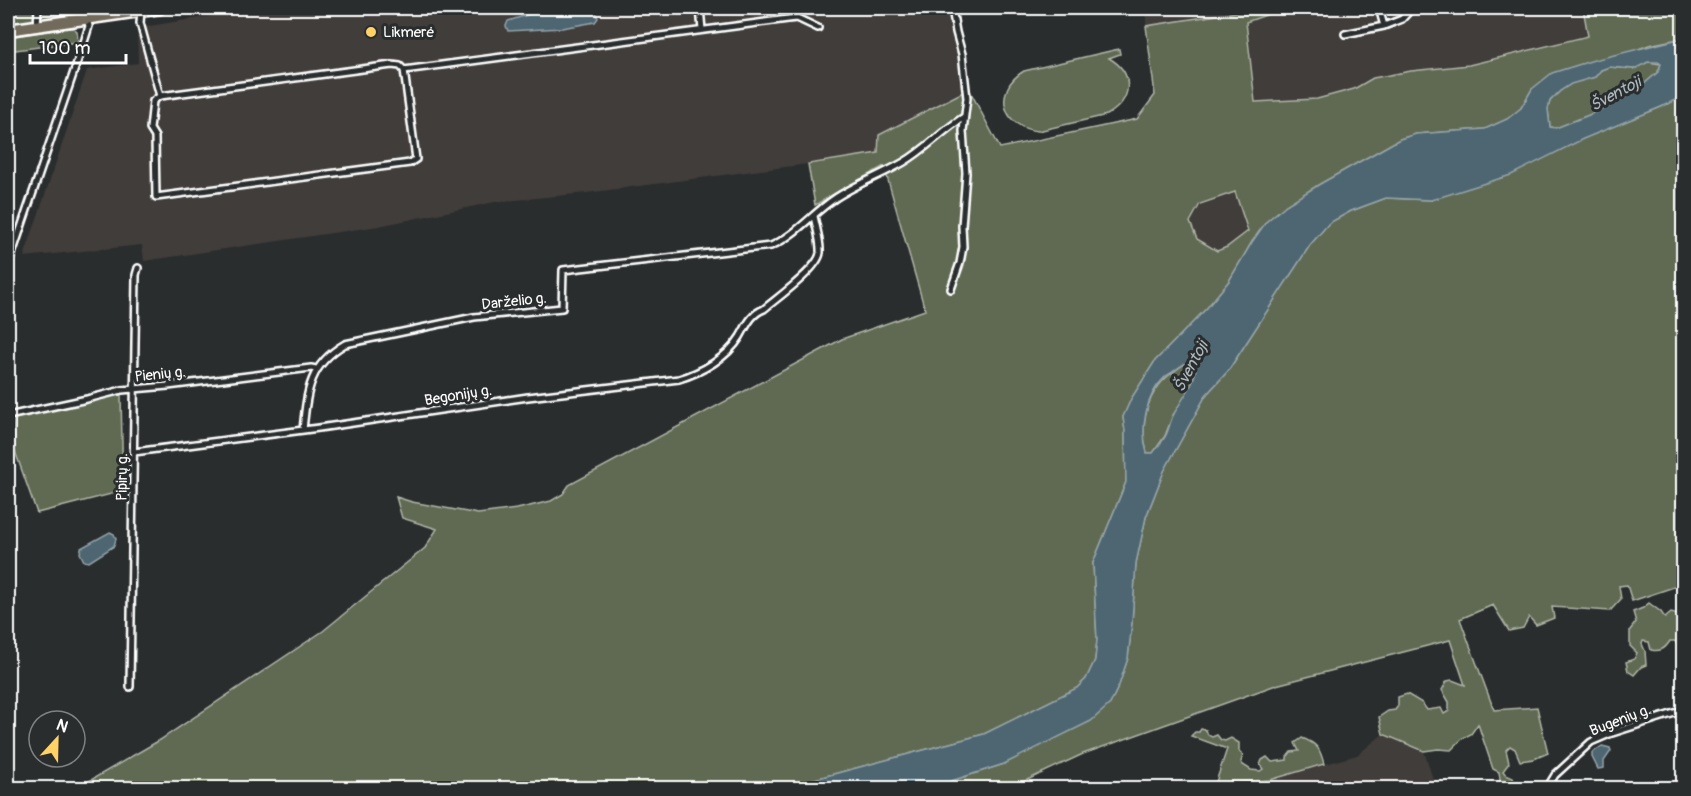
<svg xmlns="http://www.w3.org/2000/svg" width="1691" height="796" viewBox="0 0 1691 796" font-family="Pangolin,sans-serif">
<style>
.built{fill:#3f3e3a}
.green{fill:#606b52;stroke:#b0b5a8;stroke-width:1.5;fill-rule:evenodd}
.water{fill:#4d6671;stroke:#94a3aa;stroke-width:1.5;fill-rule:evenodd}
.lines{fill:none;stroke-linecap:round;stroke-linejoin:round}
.street-casing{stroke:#fff;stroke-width:10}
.highway-casing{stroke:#fff;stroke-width:15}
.street{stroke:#2a2d2e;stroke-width:5}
.highway{stroke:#726b5a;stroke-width:10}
.poi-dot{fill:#ffd166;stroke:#2a2d2e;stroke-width:2}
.labels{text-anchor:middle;stroke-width:6;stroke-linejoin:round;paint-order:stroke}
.poi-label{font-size:15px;fill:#fff;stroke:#2a2d2e;text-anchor:start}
.street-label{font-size:15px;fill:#fff;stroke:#2a2d2e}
.water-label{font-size:16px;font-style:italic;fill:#afbabf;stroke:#2a2d2e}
</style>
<rect width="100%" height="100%" fill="#2a2d2e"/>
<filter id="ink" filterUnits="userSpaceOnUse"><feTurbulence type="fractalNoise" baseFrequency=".0167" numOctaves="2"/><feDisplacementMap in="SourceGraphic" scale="12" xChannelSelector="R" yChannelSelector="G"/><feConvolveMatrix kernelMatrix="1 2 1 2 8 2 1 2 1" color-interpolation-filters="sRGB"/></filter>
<g filter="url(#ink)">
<path class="built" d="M260,8h696l13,81 -89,46 -2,18 -70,11 -222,29 -91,9 -116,24 -235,35 -2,-16 -118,12 63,-187 51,-7 -1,-35z
M1146,8h117l-117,18z
M1286,8h96l2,10 18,-2 6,-8h175l6,27 -120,30 -58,6 -38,7 -19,11 -37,10 -63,3 -8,-80z
M1235,192l13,39 -21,16 -10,4 -20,-12 -7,-17 10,-18z
M1383,734l41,17 12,37h-220l-1,-3 55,-5 87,-25z"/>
<path class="green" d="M8,8h114l-114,16z
M1263,8h23l-40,14 9,80 62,-3 37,-10 19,-11 38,-7 58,-6 119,-29 -5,-28h100v30l-34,7 -117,44 -11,19 -13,11 -23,10 -69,5 -16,5 -80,45 -34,21 -20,17 -14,20 -23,39 -23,28 -51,52 -24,38 -8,18 2,14 1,51 -33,81 4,77 -2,20 -9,19 -9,9 -93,46 -203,54h-704l83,-48 163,-109 102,-83 12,-19 -35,-11 -6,-21 16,5 66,12 39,-5 34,-8 12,-7 6,-9 273,-146 83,-29 -41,-144 -69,39 -7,-41 70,-11 1,-18 90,-46 31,59 137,-29 18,-24 -9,-69zM1235,192l13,39 -21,16 -10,4 -20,-12 -7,-17 10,-18z
M66,28h7l4,3 1,11 -70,9v-14z
M1119,49l1,5 -11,4c26,15 24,42 -2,57l-69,16c-36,-3 -46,-41 -14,-60z
M1648,62l13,2 -3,8 -15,13 -21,14 -33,16 -33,13 -6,-1 -2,-18 2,-8 10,-10 11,-8 24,-6 6,-7 8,-3 25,2z
M1683,96v488l-51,17 -5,-16 -8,1 2,13 -11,12 -58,-4 2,11 -18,7 -7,-8 -6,11 -14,3 -16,-26 -33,14 34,91 43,-3 11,46 -14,6 -14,2 -5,-12 -5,-3 -4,4 3,13 -6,8 3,4 7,3 4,10h-18l1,-9 -1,-7 -6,-3 -15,-45 -7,10 -8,4 -12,12 -13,-1 -14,2 -41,-17 -4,-17 9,-6 7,-1 3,-4v-9l9,-3 15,9 5,7 14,-2 3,6 5,-3v-9l-7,-12 5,-9 5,-1 13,5 -15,-45 -174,45 -193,69 -73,34h-81l75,-24 106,-60 9,-19 9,-27 4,-36 4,-59 10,-46 18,-46 42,-76 22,-24 82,-126 19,-22 22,-12 35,-13 45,2 230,-93z
M1197,361v9l-8,22 -16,23 -8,21 -12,17h-6c-8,-29 0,-62 25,-80 9,-7 13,-11 25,-12z
M113,394l8,1 2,96 -86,22 -22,-62 -3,-33z
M1649,603l12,9 4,6 6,-5 12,3v21l-2,1 2,11 -4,-1 -4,-7h-5c-5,8 -10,11 -19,9l-2,-8 -6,-1 -1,3 3,7 1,14 -5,2 -7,8 -6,-4 -2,-9 8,-3 3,-6 -7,-7v-16l6,-8 -3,-10 10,-4z
M1201,729l5,1 2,5 4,2 5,-2 4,5 4,1 6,-3 8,5v8l4,4 -2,7 2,3 8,5 9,1 3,-2 -3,-4 2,-5 5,-3 5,5 15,-2v-3l4,-5 8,-1 -4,-8 7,-5c16,6 18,11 22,26l-54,16 -55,5 12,-36 -36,-13 4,-4h4z"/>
<path class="water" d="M565,8h30l3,10 -3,4 -33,6 -54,3 -2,-5 2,-5 25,-8z
M1683,38v58l-22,11 -78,32 -72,36 -80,25 -45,-2 -35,13 -22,12 -19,22 -82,126 -22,24 -42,76 -18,46 -10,46 -4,59 -4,36 -9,27 -9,19 -19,17 -87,43 -75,24h-148l203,-54 93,-46 9,-9 9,-19 2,-20 -4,-77 33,-81 -1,-51 -2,-14 8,-18 24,-38 51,-52 23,-28 23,-39 14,-20 20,-17 34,-21 80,-45 16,-5 69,-5 22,-10 14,-11 11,-19 20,-16 42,-13zM1648,62h10l3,2 -3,8 -15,13 -21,14 -33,16 -33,13 -6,-1 -2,-18 2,-8 10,-10 11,-7 24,-7 6,-7 8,-3 25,2zM1196,361c2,21 -13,35 -22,53 -4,7 -5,16 -9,23 -3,5 -8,11 -12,16h-6c-7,-23 -2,-57 17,-75 3,-3 8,-5 11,-8 9,-6 11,-8 21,-9z
M110,532l4,2 2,5 -2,7 -25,16 -5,-1 -4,-8 1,-5z
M1602,746l8,2 1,3 -7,10v7l-6,1 -6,-12v-4z"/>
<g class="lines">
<defs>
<path id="street" d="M700,8l2,22
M1379,8l5,18
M141,10l-1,13 20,73 232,-31 8,1 4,4 384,-51 9,-1 21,10
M37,26l1,-18
M1345,34l39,-8 18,-7 10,-11
M160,96l-7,5 -3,28 5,8 1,60 254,-34 6,-4 -12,-89
M8,266l77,-227 4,-13 -2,-7
M951,289l9,-26 3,-16 -1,-21 4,-53 -3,-42 4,-33 -5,-44 -6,-22 -4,-24
M8,416l79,-17 35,-9 46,-4 143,-18 5,1
M303,430c4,-39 6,-65 42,-86l129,-27 88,-9 1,-38 208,-24c24,-10 42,-33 63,-47 22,-15 48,-24 70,-37 22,-13 39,-32 60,-45
M134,452l185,-24 209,-31 151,-18c23,-7 48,-21 61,-42 7,-12 11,-23 24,-28 13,-11 54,-40 56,-56 1,-11 -4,-26 -6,-37
M130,687l6,-412 2,-7
M1547,788l8,-13 36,-33 21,-9 72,-23"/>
<path id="highway" d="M8,30l152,-22"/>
</defs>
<use href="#street" class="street-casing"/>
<use href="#highway" class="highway-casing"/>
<use href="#street" class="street"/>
<use href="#highway" class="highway"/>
</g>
</g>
<circle class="poi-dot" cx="371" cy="32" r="6"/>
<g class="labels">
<g class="poi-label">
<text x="383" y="37">Likmerė</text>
</g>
<g class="street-label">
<text transform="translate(514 301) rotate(-6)" y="5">Darželio g.</text>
<text transform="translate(160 374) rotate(-6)" y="5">Pienių g.</text>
<text transform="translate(458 395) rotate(-9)" y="5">Begonijų g.</text>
<text transform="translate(122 477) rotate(-89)" y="5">Pipirų g.</text>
<text transform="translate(1620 720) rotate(-21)" y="5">Bugenių g.</text>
</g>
<g class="water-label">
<text transform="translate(1615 93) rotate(-28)" y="6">Šventoji</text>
<text transform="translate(1190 366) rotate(-62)" y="6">Šventoji</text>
</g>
</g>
<rect width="1691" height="796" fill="none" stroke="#2a2d2e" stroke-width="30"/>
<rect x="15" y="15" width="1661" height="766" fill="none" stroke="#fff" stroke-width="2" filter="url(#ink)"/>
<g transform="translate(57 739) rotate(22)"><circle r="28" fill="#2a2d2e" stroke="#7f8182" stroke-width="1.5"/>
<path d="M0-4.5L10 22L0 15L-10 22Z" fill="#ffd166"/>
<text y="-9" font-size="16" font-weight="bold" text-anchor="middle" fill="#ffffff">N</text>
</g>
<path d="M30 54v9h96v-9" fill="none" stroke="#ffffff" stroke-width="3"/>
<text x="39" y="54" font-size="18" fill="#ffffff" stroke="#2a2d2e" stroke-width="4.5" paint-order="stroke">100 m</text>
</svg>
